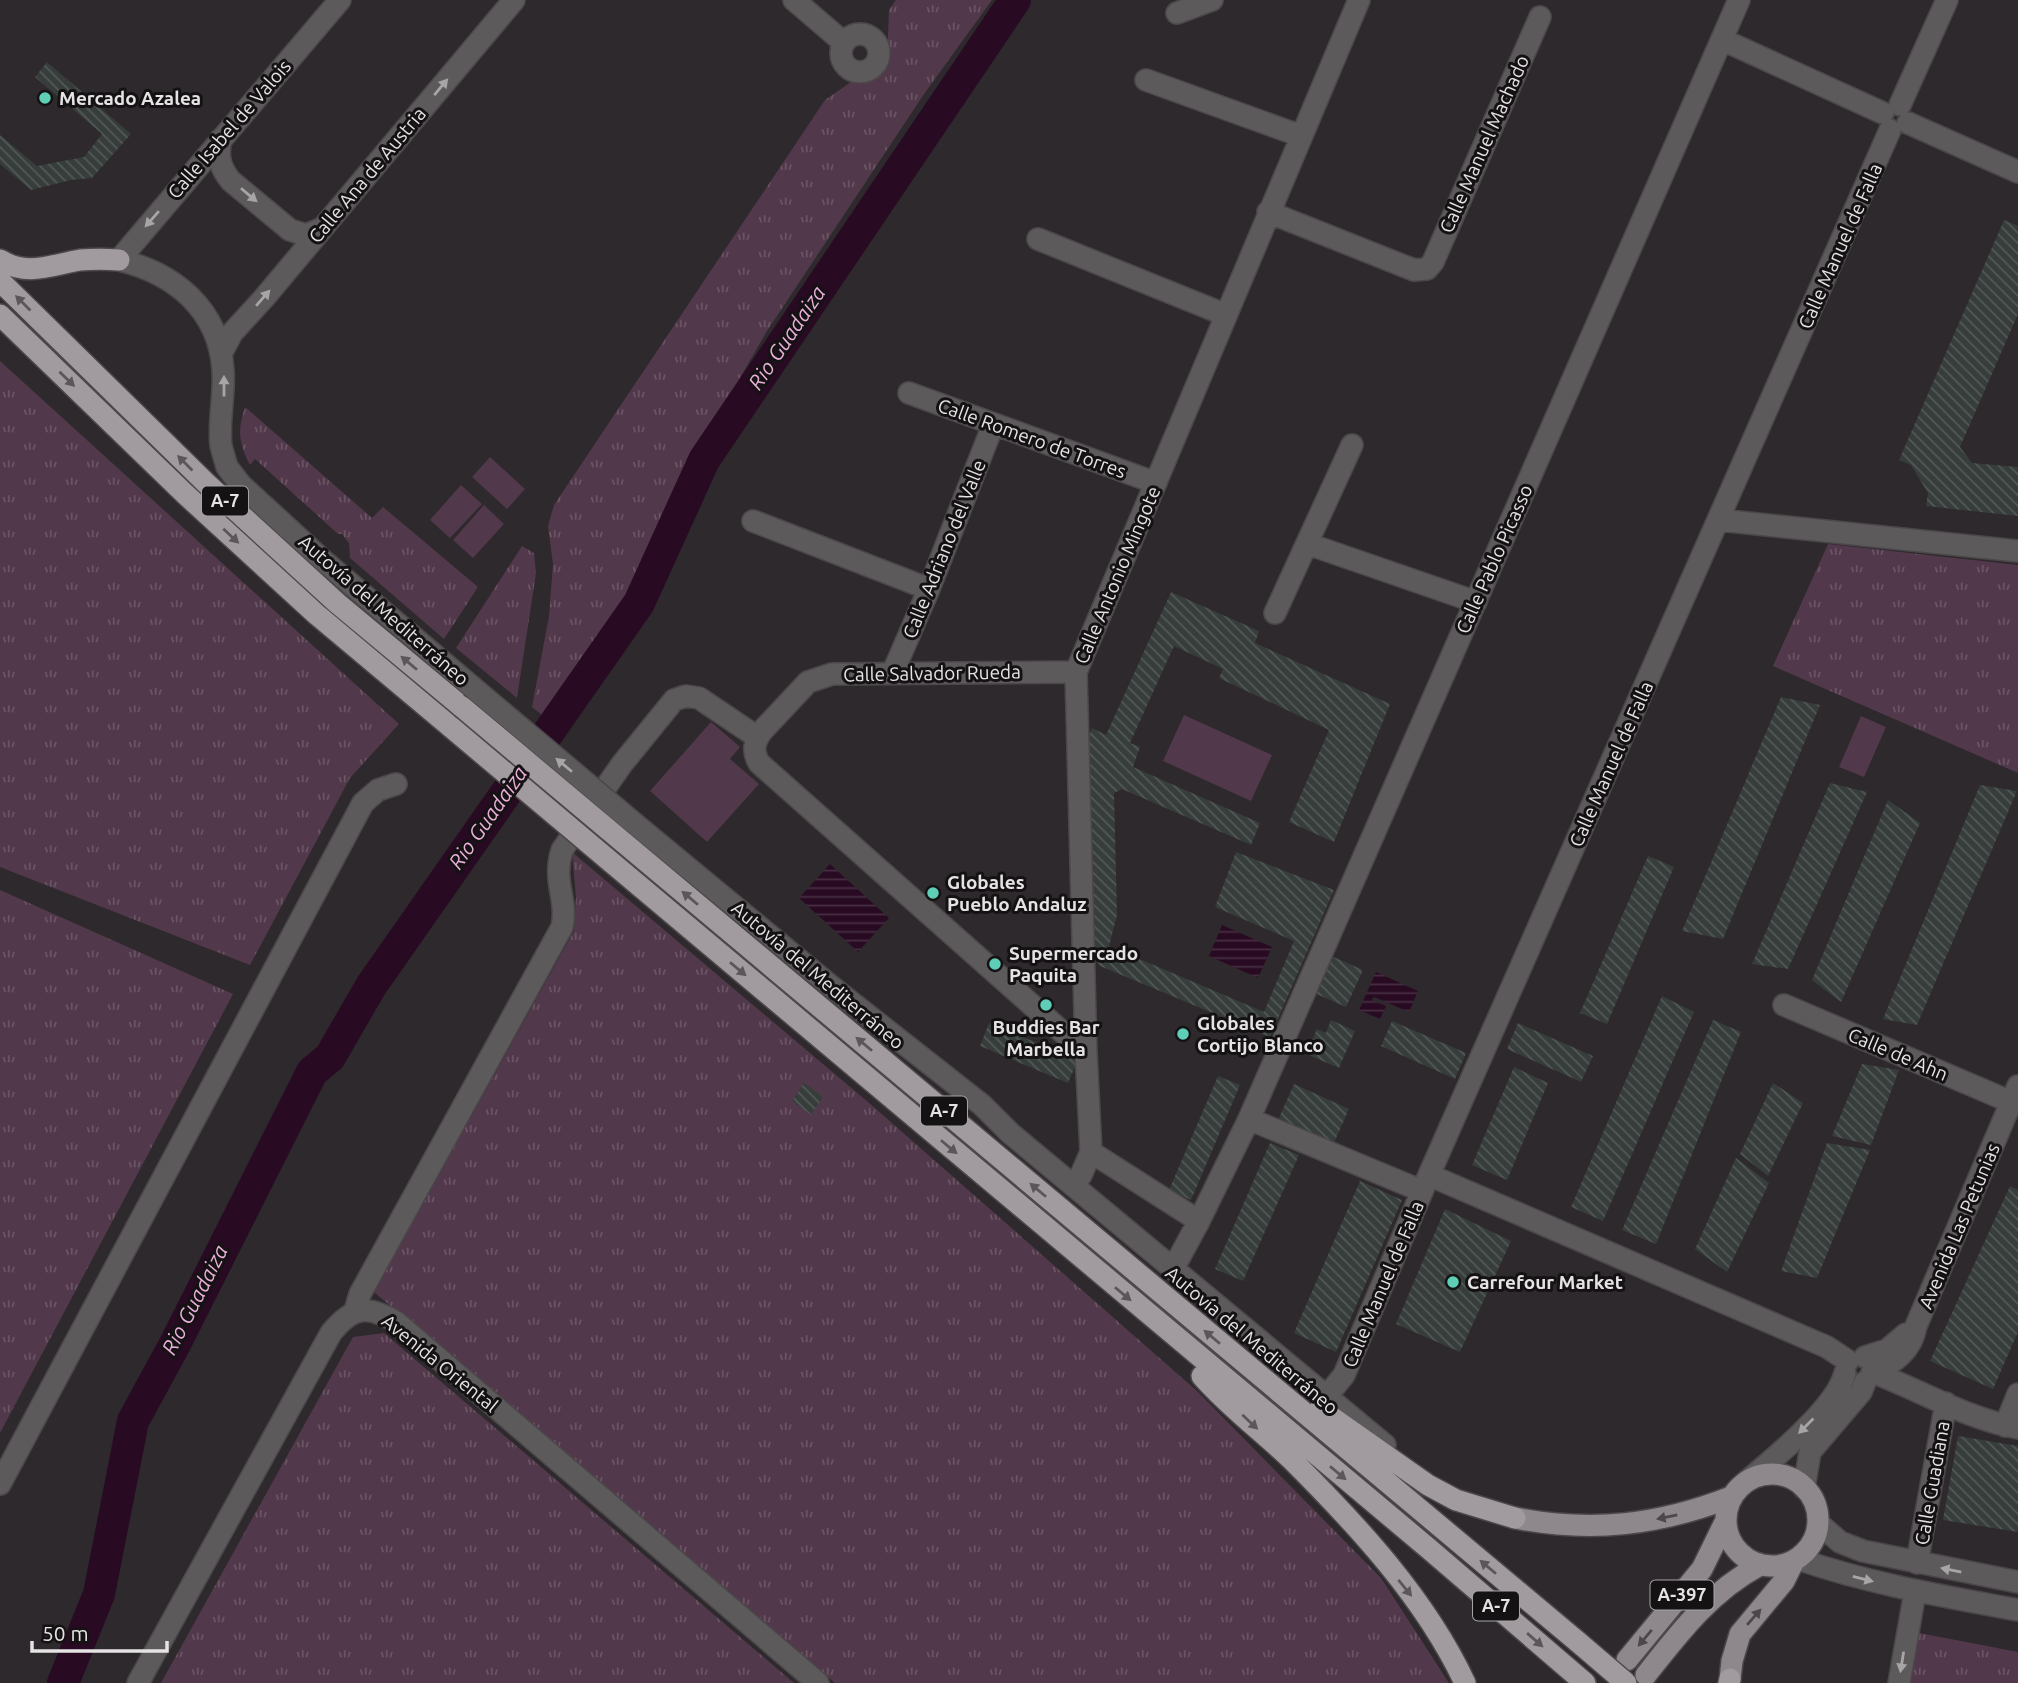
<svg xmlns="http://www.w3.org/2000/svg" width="2018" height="1683" viewBox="0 0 2018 1683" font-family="Ubuntu,sans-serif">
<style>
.grass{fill:url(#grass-tufts)}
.garden{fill:#52384b}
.water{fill:url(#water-rules)}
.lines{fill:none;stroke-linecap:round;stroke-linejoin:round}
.river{stroke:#280b22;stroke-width:32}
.building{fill:url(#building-back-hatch)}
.minor-casing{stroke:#4b474a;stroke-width:24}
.major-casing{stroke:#4b474a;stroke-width:24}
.highway-casing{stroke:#4b474a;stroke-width:24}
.minor{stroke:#5d5a5c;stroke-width:21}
.major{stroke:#8e888c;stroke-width:21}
.highway{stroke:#a19a9f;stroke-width:21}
.minor-bridge-casing{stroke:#4b474a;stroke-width:24;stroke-linecap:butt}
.highway-bridge-casing{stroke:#4b474a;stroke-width:24;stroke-linecap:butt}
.minor-bridge{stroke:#5d5a5c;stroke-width:21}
.highway-bridge{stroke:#a19a9f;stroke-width:21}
.oneway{fill:#a8a5a7}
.oneway2{fill:#5b565a}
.oneway3{fill:#4b474a}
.poi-dot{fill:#5eceb7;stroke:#151214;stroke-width:2.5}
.labels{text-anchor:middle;stroke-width:6;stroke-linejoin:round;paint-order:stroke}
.shield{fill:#151214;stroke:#a7a4a6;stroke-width:2}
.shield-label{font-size:18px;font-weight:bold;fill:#e6e3e5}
.poi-label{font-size:19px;font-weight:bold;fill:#e6e3e5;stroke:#151214;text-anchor:start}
.street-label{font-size:19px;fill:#e6e3e5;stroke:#151214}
.water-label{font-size:21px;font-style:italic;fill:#ebafdb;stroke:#151214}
</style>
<defs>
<pattern id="grass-tufts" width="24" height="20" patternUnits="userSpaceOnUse" patternTransform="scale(1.75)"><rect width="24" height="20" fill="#52384b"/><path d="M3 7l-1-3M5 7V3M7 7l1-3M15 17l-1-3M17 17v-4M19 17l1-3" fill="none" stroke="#6b5565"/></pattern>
<pattern id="water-rules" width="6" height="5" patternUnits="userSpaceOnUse" patternTransform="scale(1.75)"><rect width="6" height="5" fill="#280b22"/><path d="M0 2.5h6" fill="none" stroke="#472e42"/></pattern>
<pattern id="building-back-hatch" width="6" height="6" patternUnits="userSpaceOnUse" patternTransform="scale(1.75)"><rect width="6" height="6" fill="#363d3b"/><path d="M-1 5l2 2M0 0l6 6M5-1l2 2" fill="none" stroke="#535957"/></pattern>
</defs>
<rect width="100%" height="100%" fill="#2e292c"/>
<path class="grass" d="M896,0h96l-68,94 -157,237 -63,109 -41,97 -43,79 -73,103 -15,-12 17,-91 4,-52 -5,-38 6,-21 271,-405 26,-18 24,-4 12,-14 2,-54z
M0,361l399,363 -49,54 -100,187 -250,-98z
M245,407l127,111 11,-11 95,80 -34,52 -94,-81 -1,-15 -7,-9h-4l-83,-75 -5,6c-11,-22 -13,-34 -5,-58z
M1828,544l190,21v208l-245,-107z
M522,546l12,7 2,20 -19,125 -61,-50z
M572,852l296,250 329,289 184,187 68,105h-614l-461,-391 200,-361 2,-34z
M0,890l233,104 -233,439z
M384,1333l410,350h-633l192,-346z
M1919,1633l99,19v31h-108z"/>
<path class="garden" d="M490,457l35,32 -18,20 -35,-32z
M461,485l21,19 -32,34 -20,-18z
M484,505l20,19 -31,34 -20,-18z
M1184,715l88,40 -21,46 -88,-40z
M1861,716l25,11 -22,50 -25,-10z
M711,722l29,25 -10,12 29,25 -52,58 -57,-51z"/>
<path class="water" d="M830,864l59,54 -31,34 -59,-54z
M1222,925l50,22 -14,31 -49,-22z
M1376,972l42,19 -9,21 -35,-15 -2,3 14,6 -6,13 -21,-9z"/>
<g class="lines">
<path class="river" d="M63,1683l36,-89 34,-173 42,-77 137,-272 18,-15 41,-71 268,-383 65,-143 311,-460"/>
</g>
<path class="building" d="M47,62l84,72 -39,44 -21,2 -40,10 -31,-26v-29l37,31 47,-9 18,-23 -67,-57z
M2004,220l14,6v88l-58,133 12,16 46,4v49l-92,-10 2,-13 -17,-28 -12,-5z
M1171,592l88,39 -4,12 135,61 -56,138 -45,-20 40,-92 -110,-52 4,-9 -49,-23 -44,97 10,4 -7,20 127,56 -9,22 -129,-56 -8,4 3,122 -8,31 155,66 30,-71 -79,-34 21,-55 98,38 -64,147 -170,-71 -8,-11 -5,-215 5,-12 14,7z
M1781,697l39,8 -97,234 -41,-8z
M1830,783l37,9 -79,177 -36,-5z
M1980,785l37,6 -100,234 -34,-6z
M1888,800l32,23 -79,179 -29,-22z
M1648,856l26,11 -67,157 -27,-11z
M1329,955l34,15 -17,37 -34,-15z
M1662,996l32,16 -91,209 -32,-14z
M1331,1020l24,11 -16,37 -33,-14 11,-25 9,4z
M1713,1020l28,12 -85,212 -34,-14z
M1392,1021l74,32 -11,26 -74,-33z
M989,1023l89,37 -10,23 -88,-37z
M1518,1023l75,33 -12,26 -74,-33z
M1862,1064l37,6 -28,75 -39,-9z
M1514,1067l34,16 -41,97 -35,-15z
M1218,1076l22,9 -49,115 -22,-10z
M804,1083l19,14 -12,18 -19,-14z
M1773,1083l30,20 -35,73 -28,-22z
M1294,1084l55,25 -16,36 -55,-25z
M1270,1143l29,12 -56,126 -28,-12z
M1827,1143l43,7 -53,128 -36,-7z
M1736,1158l33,25 -42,89 -32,-23z
M1360,1181l42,19 -66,152 -42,-19z
M2010,1186l8,4v142l-25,57 -63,-28z
M1445,1209l66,32 -51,111 -64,-28z
M1958,1436l60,10v86l-75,-12z"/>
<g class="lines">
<defs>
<path id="minor" d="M340,0l-221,260c55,13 100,49 104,110 2,25 -5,51 -2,76l6,21 14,18 85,78 145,123
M794,0l49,42
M1177,13l35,-13
M841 53a19 19 0 1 1 38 0a19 19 0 1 1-38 0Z
M1723,40l160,73
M1146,80l155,56
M1900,105l47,-105
M1908,123l110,49
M221,139c-4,17 -1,29 10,42l59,49 16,5 15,-6
M1268,212l146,58 13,-1 6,-7 107,-245
M1038,239l188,76
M222,352l10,-19 32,-35 250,-298
M909,393l247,90
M1719,520l299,31
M753,521l176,68
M1308,544l168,58
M1275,613l77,-168
M893,672l36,-83 64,-164
M1076,672l-244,2 -24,8 -46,49c-8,11 -10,20 -3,32l327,290
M635,824l197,163 150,118 28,28 375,312
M1784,1005l227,97
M1249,1119l173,72
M1091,1152l108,69
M1429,1175l398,172 21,14
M1073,1185l8,-10 10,-23 -5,-99 -10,-381 283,-672
M1171,1267l8,-9 20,-37 50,-102 490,-1119
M355,1311l5,-17 202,-367c6,-28 -10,-45 0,-77l60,-86 52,-64 12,-4 13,2 58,39
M1865,1357l22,-7 19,-16
M1873,1371c21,-7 39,-21 43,-45l102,-240
M1872,1372c48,18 95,47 146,56
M1327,1396l17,-21 85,-200 461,-1045
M2005,1426l13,-32
M1747,1481c28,-23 90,-75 98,-108
M0,1484l363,-681 15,-13 18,-6
M1804,1488l6,-36 51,-60 4,-10
M1818,1523l22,19 23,9 155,31
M1798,1559c72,25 145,37 220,51
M1917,1563l29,-160
M138,1683l193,-350c21,-26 36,-29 65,-11l422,361
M1899,1683l16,-91"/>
<path id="major" d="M1726 1520a46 46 0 1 1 92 0a46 46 0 1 1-92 0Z
M1515,1518c77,15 144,7 216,-21
M1627,1660l75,-91 23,-47
M1646,1675c33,-42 65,-84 114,-110
M1730,1679l2,-18 8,-27 44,-53 10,-20"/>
<path id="highway" d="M0,260c28,17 51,5 80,0 13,-1 26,-1 39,0
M0,281l206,202 131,120 125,104
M0,315l185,179 131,120 136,114
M623,842l955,800
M611,862l817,686 157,135
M1202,1376c27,31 61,56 90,84 65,65 134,139 173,223
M1320,1409l108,76 28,15 59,18
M1729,1683l1,-4"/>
</defs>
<use href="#minor" class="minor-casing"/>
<use href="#major" class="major-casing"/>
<use href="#highway" class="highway-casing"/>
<use href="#minor" class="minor"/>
<use href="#major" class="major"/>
<use href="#highway" class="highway"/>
<defs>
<path id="minor-bridge" d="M471,686l164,138"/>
<path id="highway-bridge" d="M462,707l161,135
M452,728l159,134
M1578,1642l48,41"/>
</defs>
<use href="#minor-bridge" class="minor-bridge-casing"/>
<use href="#highway-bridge" class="highway-bridge-casing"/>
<use href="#minor-bridge" class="minor-bridge"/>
<use href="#highway-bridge" class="highway-bridge"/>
</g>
<defs><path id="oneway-solid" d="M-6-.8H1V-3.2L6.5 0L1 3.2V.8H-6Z" transform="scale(1.75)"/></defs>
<g class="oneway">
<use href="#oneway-solid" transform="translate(441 87) rotate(-50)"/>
<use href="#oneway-solid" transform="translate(249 195) rotate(40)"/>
<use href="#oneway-solid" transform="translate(152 219) rotate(131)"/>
<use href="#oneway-solid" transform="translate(263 298) rotate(-49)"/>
<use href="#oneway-solid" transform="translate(224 386) rotate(-90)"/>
<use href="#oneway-solid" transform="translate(564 765) rotate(-140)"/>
<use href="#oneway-solid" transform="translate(1806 1426) rotate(135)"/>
<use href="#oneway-solid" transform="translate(1951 1570) rotate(-169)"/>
<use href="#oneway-solid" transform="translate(1863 1579) rotate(14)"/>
<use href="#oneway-solid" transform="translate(1902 1662) rotate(99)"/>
</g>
<g class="oneway2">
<use href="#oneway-solid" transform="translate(23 303) rotate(-135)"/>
<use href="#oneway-solid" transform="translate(67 379) rotate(44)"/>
<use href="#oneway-solid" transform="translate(185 463) rotate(-135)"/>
<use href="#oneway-solid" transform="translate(231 536) rotate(43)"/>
<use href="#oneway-solid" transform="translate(409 663) rotate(-140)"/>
<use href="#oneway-solid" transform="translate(690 898) rotate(-140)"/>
<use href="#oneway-solid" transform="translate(738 969) rotate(40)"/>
<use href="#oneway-solid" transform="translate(864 1044) rotate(-140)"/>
<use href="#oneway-solid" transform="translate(949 1147) rotate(40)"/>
<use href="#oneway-solid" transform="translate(1038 1190) rotate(-140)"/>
<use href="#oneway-solid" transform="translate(1123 1294) rotate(40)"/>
<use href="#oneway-solid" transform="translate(1212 1337) rotate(-140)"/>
<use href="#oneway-solid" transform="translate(1250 1422) rotate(43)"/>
<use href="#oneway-solid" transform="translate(1338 1473) rotate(40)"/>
<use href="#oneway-solid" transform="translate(1488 1567) rotate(-140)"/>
<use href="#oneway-solid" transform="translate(1405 1588) rotate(51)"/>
<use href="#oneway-solid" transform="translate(1535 1640) rotate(41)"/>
</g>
<g class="oneway3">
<use href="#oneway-solid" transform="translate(1667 1517) rotate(168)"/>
<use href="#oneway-solid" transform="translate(1754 1617) rotate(-49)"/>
<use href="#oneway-solid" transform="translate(1645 1638) rotate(130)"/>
</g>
<g class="poi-dot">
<circle cx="45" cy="98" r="7"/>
<circle cx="933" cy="893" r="7"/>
<circle cx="995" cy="964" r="7"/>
<circle cx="1046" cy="1005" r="7"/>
<circle cx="1183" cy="1034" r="7"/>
<circle cx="1453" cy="1282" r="7"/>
</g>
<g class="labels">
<g class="shield">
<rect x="202" y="486.5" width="46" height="29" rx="5"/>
<rect x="921" y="1096.5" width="46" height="29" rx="5"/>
<rect x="1650.5" y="1580.5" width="63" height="29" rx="5"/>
<rect x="1473" y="1591.5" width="46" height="29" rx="5"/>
</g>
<g class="shield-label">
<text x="225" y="507">A-7</text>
<text x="944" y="1117">A-7</text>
<text x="1682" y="1601">A-397</text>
<text x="1496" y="1612">A-7</text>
</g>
<g class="poi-label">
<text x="59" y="105">Mercado Azalea</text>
<text x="947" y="889">Globales<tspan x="947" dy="22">Pueblo Andaluz</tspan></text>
<text x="1009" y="960">Supermercado<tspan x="1009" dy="22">Paquita</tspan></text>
<text x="1197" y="1030">Globales<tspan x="1197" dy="22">Cortijo Blanco</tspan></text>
<text x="1046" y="1034" text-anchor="middle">Buddies Bar<tspan x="1046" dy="22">Marbella</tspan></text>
<text x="1467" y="1289">Carrefour Market</text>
</g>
<g class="street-label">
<text transform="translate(229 129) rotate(-49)" y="7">Calle Isabel de Valois</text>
<text transform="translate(1484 144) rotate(-66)" y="7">Calle Manuel Machado</text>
<text transform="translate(367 175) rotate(-50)" y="7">Calle Ana de Austria</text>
<text transform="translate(1840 246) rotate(-66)" y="7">Calle Manuel de Falla</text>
<text transform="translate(1032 438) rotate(20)" y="7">Calle Romero de Torres</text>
<text transform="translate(944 549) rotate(-68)" y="7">Calle Adriano del Valle</text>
<text transform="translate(1494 559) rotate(-66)" y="7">Calle Pablo Picasso</text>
<text transform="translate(1117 575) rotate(-67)" y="7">Calle Antonio Mingote</text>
<text transform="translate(384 610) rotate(41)" y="7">Autovía del Mediterráneo</text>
<text transform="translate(932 673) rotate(-1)" y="7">Calle Salvador Rueda</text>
<text transform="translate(1611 764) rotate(-66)" y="7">Calle Manuel de Falla</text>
<text transform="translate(818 975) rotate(40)" y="7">Autovía del Mediterráneo</text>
<text transform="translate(1898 1054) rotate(23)" y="7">Calle de Ahn</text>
<text transform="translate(1959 1226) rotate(-67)" y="7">Avenida Las Petunias</text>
<text transform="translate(1383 1284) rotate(-67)" y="7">Calle Manuel de Falla</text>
<text transform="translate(1252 1340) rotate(40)" y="7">Autovía del Mediterráneo</text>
<text transform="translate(440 1363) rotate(39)" y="7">Avenida Oriental</text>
<text transform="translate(1932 1483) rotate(-80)" y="7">Calle Guadiana</text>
</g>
<g class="water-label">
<text transform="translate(787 338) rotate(-56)" y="7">Rio Guadaiza</text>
<text transform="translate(488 818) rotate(-55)" y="7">Rio Guadaiza</text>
<text transform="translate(195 1300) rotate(-63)" y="7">Rio Guadaiza</text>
</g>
</g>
<path d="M32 1641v10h135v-10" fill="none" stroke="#e6e3e5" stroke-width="3.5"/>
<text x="42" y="1641" font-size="21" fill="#e6e3e5" stroke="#151214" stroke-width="5" paint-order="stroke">50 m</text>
</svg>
